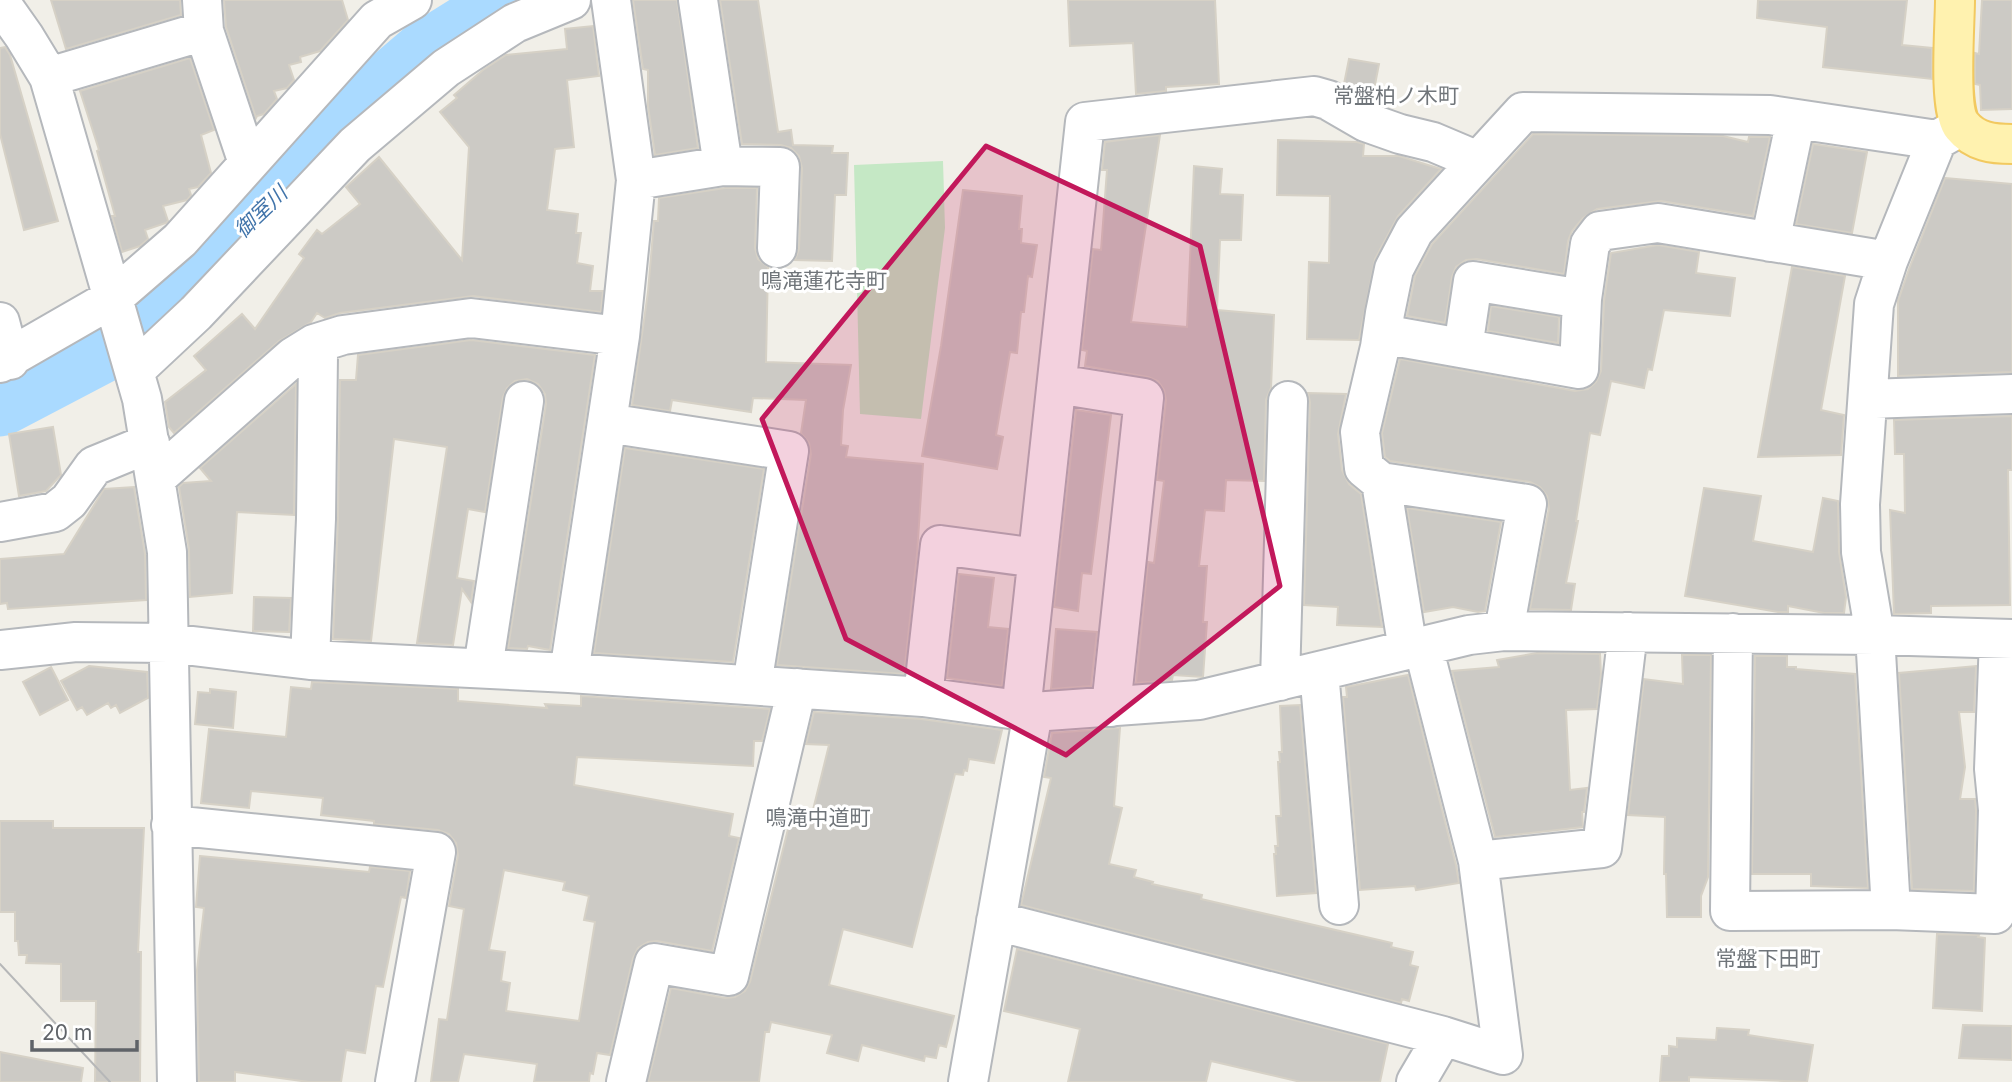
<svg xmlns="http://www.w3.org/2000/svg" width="2012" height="1082" viewBox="0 0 2012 1082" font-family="Inter,'Noto Sans JP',sans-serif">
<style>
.green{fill:#c5e8c5}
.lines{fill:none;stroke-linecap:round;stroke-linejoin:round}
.river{stroke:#aadaff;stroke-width:63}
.building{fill:#cccac5;stroke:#d6d1c6;stroke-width:2;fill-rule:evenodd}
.minor-casing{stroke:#b5b8bc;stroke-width:42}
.major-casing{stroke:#f2c960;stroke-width:42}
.minor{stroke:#fff;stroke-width:38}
.major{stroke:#fff2af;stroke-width:38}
.tram{stroke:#b6b7b8;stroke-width:2}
.marked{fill:#c2185b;fill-opacity:0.2;stroke:#c2185b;stroke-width:5;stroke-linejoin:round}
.labels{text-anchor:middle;stroke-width:6;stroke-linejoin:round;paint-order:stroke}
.neighbourhood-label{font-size:21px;fill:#70757a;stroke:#fff}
.water-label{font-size:21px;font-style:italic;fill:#4174aa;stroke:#fff}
</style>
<rect width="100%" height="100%" fill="#f1efe8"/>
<path class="green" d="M943,161l2,67 -24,191 -61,-5 -6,-249z"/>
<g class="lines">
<path class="river" d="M0,405l124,-65 153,-142 53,-59 39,-39 55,-47 85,-53"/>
</g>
<path class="building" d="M51,0h129l1,15 -115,34z
M224,0h118l6,20 -28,31 -20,6 1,5 -12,3 5,15 -7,8 -13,3 3,8 -13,15 -7,2 -1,2 -30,-91z
M633,0h44l21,148 -43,7 -7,-49v-36l-5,-1z
M720,0h38l20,132 13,-2 2,15 40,1 -1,7h16l-2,42h-11l-3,66 -37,-1 4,-11 3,-81 -3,-12 -8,-8 -10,-3 -39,-1z
M1068,0h147l4,84 -53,3v4l-30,3 -3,-51 -63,3z
M1758,0h149l-5,45 30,3v31l-109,-12 4,-40 -70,-9z
M1982,0h30v109l-31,1 -1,-25 -5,-1v-31l4,1z
M593,26l6,50 -32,4 7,67 -19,2 -8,61 31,4 -2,19h5l-4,30 16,3 -3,25h13l-2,21 -128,-16 -133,17 -15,5 -8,-5 -6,9 -32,19 -105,92 -5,-6 -4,-25 41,-32 -12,-14 48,-42 13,15 49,-71 -5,-4 18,-24 5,4 38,-30 -14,-17 33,-30 83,103 7,-113 -29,-35 17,-14 -3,-3 29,-25 23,-15 61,-6 -2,-20z
M5,47l5,8 48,166 -34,9 -24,-96v-86z
M190,58l24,72 -13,5 10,38 -13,14 -9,2 2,6 -4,5 -24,6 5,15 -2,2 -21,7 3,9 -8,7 -18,6 -10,-36h3l-18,-65 2,-1 -19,-59z
M1349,59l30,5 -6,31 -16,-3 -13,-8z
M1533,134l190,2 25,6 1,-5h21l-17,79 -92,-15 -64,8 -14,9 -11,13 -4,10 -4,33 -87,-15 -11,1 -10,7 -4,10 -7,46 -38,-7 8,-40 17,-32z
M1160,135l-29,187 56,5 7,-161 28,3 -2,25 23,1 -2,45h-21l-3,70 57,5 -3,73 -5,12 -2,81 -38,-1 -2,31 -19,-1 -6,56h8l-4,56h4l-4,55 -30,-2 -1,5 -36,3 12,-121 6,1 10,-82 -7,-1 9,-80 -2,-10 -6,-9 -10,-4 -63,-11 2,-15 -5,-1 11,-101 8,1 6,-80h-5l3,-28z
M1278,140l79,2 7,2 -1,12h36l42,13 -43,47 -23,43 -16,81 -52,-1 2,-77 20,1 1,-67 -53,-1z
M1813,144l54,8 -15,81 -56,-9z
M1945,178l67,6v188l-114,4v-75l11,-32z
M725,188h32l-2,60 3,11 10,8 -2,95 85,3 -8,45 -2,35 7,1 -2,11 77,7 -6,90 -13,120 -127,-9 34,-211 -2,-11 -8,-10 5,-33 -53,-2 -2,14 -79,-12 -2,11 -38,-6 16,-113 6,-71h4l1,-23z
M963,190l59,6 -3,33h3l-1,14 16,2 -5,32 -4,-1 -4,36h-3l-4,41 -7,-1 -14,83 7,2 -6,32 -75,-13 19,-110z
M1658,245l41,7 -3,21 39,5 -5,38 -66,-6 -12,60 -4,-1 -4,19 -33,-7 -11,54 -10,-2 -14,88h2l-12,62 9,1 -4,26 -41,-1 19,-101 -2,-12 -7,-9 -10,-5 -140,-21 -5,-4 -3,-24 18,-74 175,32 13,-2 8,-7 5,-11 3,-70 7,-48z
M1792,267l53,9 -24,134 23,5 -3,40 -83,2z
M1491,306l68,11 -1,26 -70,-12z
M471,340l124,15 -45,295 -22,-4 -1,3 -19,-1 38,-244 -1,-10 -7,-10 -11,-5 -12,2 -8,7 -4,9 -18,115 -17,-3 -11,69 17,3 -3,21 -9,-13 -9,56 -36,-2 30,-196 -53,-8 -23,202 -38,-2 5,-120 2,-139h16l2,-25z
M296,384l-2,131 -57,-3 -5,81 -42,4 -1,-48 -10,-62 4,-4 28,-2 -11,-13z
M1308,393l38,1 -8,40 4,36 7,14 12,10 21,133 -45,-2 1,-18 -34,-2 6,-203z
M1076,410l35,5 -20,159 -9,-1 -4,38 -24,-4z
M2012,416v54h-4l2,135 -79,1v7l-37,1 -4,-104 15,3 -1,-59h-9l-1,-34z
M53,427l8,48 -15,16 -27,5 -10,-62z
M625,448l139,21 -31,193 -139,-9z
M134,487l11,67 1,46 -138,9 -1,-6 -7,1v-45l64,-5 40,-65z
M1704,488l57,8 -8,45 60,11 10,-54 15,3 1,51 7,45 -2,16h-20l-36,-7v6h-10l-93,-16z
M1407,508l94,14 -16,89 -7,1 -25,-5 -29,5z
M959,574l35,4 -6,49 20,2 -6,57 -55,-8z
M254,597l37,1 -2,34 -36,-1z
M1056,629l41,3 -6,54 -40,3z
M1537,653l63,1 1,20 -4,35 -31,1 4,80 17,-2 -3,24h-2l1,15 -88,10 -43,-166 47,-4 -2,-7z
M1682,655h29l-3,222 -7,19v21h-34l-1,-43h-2l1,-57 -37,-2 16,-136 39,5z
M1755,656h32v11h9v2l59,5 13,214 -57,-2v-12h-59z
M89,666l58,6 1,26 -28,15 -4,-8 -5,3 -3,-5 -21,12 -5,-8 -5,3 -16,-29z
M1976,666l-2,46h-15l6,55 -5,32h15l1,12 -2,80 -62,-2 -13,-216z
M51,667l17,33 -28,15 -17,-33z
M1408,675l48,190 3,18 -43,7 -1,-4 -55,4 -17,-193h4l-1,-10z
M312,682l146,7v12l89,7 -2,-4 36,2v-10l189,13 -8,32h-8l-1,25 -176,-9 -3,28 159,29 -4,22 10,2 -27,113 -55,-10 -9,1 -10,6 -5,10 -23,97 -13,-2 -4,21 -3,-1 -1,9h-55l3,-18 -73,-10 -6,28h-27l8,-63 8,1 17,-111 -15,-3 9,-51 -2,-12 -7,-9 -11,-4 -64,-6v-3l-53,-6 2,-17 -72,-7 -2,17 -48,-5 8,-74 77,8 5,-50 20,2zM504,870l61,12 -2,8 26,6 -5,24 11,2 -16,99 -73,-10 4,-28 -9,-2 4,-29 -16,-2z
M210,689l26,3 -3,36 -38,-4 3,-32 12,1z
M1300,705l16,188 -39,3 -3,-42h2l-1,-8h3l-2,-30h5l-3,-54h2l-1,-10h3l-2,-46z
M814,712l107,7 81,11 -8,33 -25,-4 -2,12 -3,-1 -1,5 -8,-1 -43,173 -69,-18 -14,56 125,31 -8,31 -7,-2 -3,13 -11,-2 -1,5 -62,-16 -4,16 -31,-8 5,-18 -61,-13 -2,10h-4l-6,50h-111l23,-94 54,10 10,-1 10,-6 5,-9 43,-173 19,5 17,-69 -23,-1z
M1120,728l-6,78 8,2 -13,56 27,6 -2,7 19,5 -1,2 50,11 -1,4 191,44 -1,4 22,5 -3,13 8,2 -9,34 -7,-2 -1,4 -380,-98 30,-127 -7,-1 8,-44z
M0,821h53v7h91l-6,124h3l-1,130h-45l1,-81h-35v-37l-35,-1 1,-8h-8l-1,-14h-3v-29h-15z
M200,856l169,16 1,-5 40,4 -4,27 -5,-1 -18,90 -7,-1 -11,67 -19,-3 -5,32h-32l-74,-10v10h-36l-2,-112 7,-62 -8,-1z
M1937,934l42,1 -1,2 7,1 -3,73 -49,-3z
M1017,949l371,95 -8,38h-79l-90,-21 -5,21h-138l12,-53 -76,-18z
M1963,1025l49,1v34l-53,-2z
M1717,1028l32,2 -1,5 65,10 -6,37 -118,-5v5h-29l2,-26h7v-10l8,1v-9l39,2z
M0,1052l83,16 -2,14h-81z"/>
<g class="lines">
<defs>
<path id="minor" d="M202,0l2,31 44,132
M698,0l25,166
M0,2l24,34 25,41 93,322 25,153 10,530
M49,77l155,-46
M636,180l87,-14 57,1 -3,81
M1770,242l26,-123
M0,322l10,38
M1382,334l197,35 3,-70 8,-55 10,-13 58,-8 230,38
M1463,348l10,-67 109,18
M0,363l113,-65 67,-58 197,-220 35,-20
M134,371l62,-58 159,-168 91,-77 69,-45 56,-23
M1057,384l87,14 -33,309
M1868,399l144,-5
M607,423l182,28 -37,234
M156,478l137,-121 21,-13 29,-9 128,-17 149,18
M1381,482l146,22 -23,127
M0,522l55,-10 14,-11 25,-35 56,-23
M1733,633l-3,278 161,-1 104,4 3,-104 -4,-41 5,-130
M0,650l76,-8 92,1 142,17 259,13 354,24 110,15
M1408,650l-27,-168 -17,-14 -4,-36 20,-85 5,-34 9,-44 20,-38 109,-119 247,3 167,25
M310,660l6,-141 2,-164 -4,-11
M483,668l41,-267
M1319,671l20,234
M569,673l51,-337 16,-156 -25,-180
M1280,681l8,-280
M923,697l17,-152 97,13
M1021,711l64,-589 229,-26 14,4 38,22 34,12 33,8 45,19
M171,825l265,27 -41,230
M1478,861l124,-13 26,-216
M1891,910l-16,-275 -14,-83 -1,-48 14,-200 14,-43 49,-121 23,-13
M996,921l447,115 60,19 -25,-194 -55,-215
M626,1082l28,-119 75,13 68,-288
M968,1082l65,-370 166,-12 270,-65 35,-4 371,4 137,4
M1416,1082l27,-46"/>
<path id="major" d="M1955,0c0,25 -7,110 7,126 13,16 31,18 50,18"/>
</defs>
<use href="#minor" class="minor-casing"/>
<use href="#major" class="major-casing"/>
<use href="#minor" class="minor"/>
<use href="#major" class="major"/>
<path class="tram" d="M0,964l110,118"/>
</g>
<path class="marked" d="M986,146l214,100 80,340 -214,169 -220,-116 -84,-220z"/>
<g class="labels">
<g class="neighbourhood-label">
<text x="1396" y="103">常盤柏ノ木町</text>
<text x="824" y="288">鳴滝蓮花寺町</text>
<text x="818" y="825">鳴滝中道町</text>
<text x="1768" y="966">常盤下田町</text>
</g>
<g class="water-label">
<text transform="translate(261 212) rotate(-44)" y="7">御室川</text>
</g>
</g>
<path d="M32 1040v10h105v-10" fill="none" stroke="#5f6368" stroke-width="3.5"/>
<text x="42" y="1040" font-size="21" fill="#5f6368" stroke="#ffffff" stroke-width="5" paint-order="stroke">20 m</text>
</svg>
